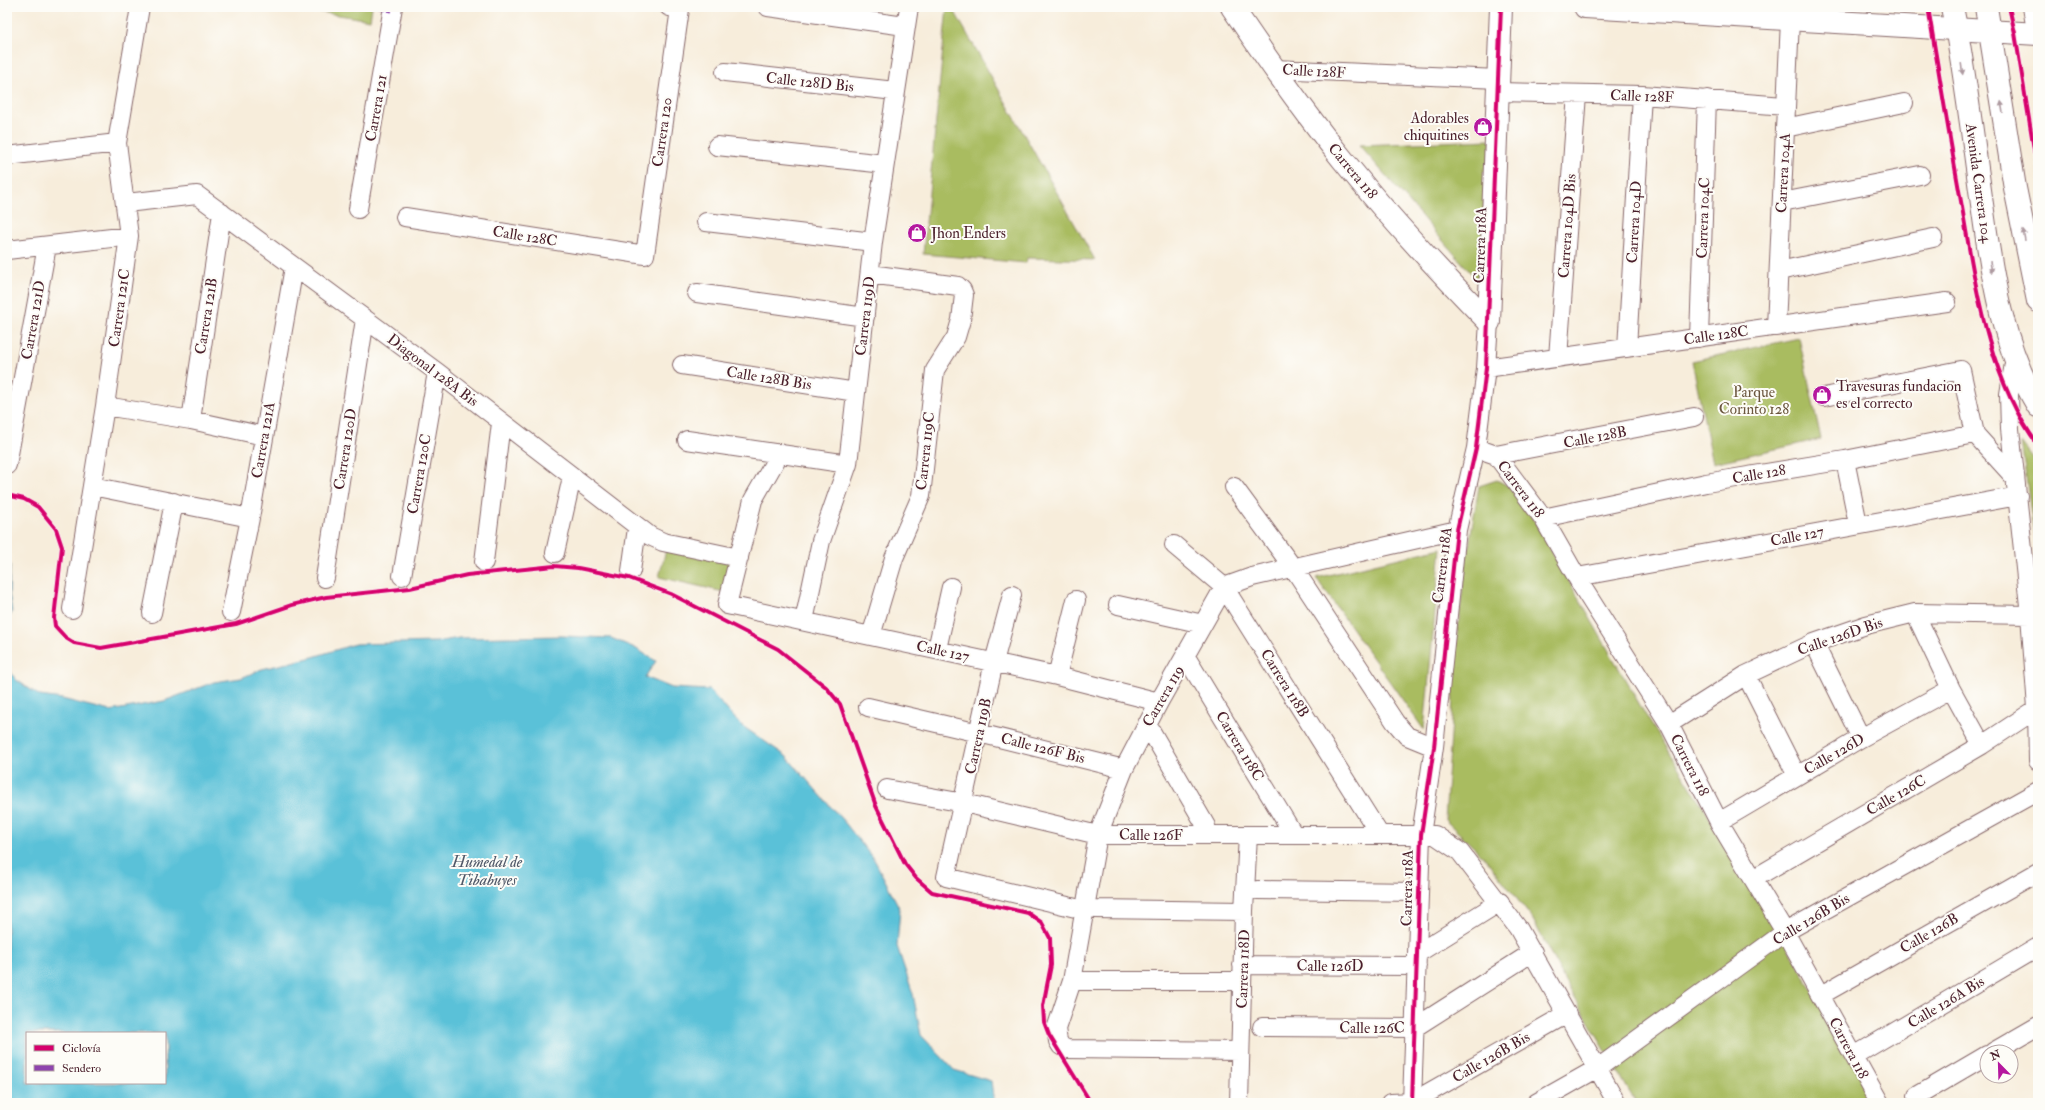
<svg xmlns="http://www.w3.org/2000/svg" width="2045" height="1110" viewBox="0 0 2045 1110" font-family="'IM FELL Double Pica',serif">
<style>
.green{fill:#a9bc60;stroke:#7a6e46}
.water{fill:#5ac1d8;stroke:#527082;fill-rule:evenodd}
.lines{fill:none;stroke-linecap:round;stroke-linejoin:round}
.street-casing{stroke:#876769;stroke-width:20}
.secondary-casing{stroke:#876769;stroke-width:24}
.primary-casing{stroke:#876769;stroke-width:24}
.street{stroke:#fff;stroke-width:18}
.secondary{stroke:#fff;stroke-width:22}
.primary{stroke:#fff;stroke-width:22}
.quiet{stroke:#8e44ad;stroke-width:3;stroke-dasharray:6 3;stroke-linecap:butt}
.cycleway-casing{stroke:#fdfcf7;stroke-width:6}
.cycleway{stroke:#d6006c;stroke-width:4}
.oneway{fill:#ae9aa0}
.labels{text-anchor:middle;stroke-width:4;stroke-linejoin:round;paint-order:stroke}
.street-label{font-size:15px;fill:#4a1f2b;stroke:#fdfcf7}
.poi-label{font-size:15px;fill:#4a1f2b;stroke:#fdfcf7;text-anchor:start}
.park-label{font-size:15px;fill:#6b563e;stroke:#fdfcf7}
.water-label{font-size:16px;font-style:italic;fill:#505868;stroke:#fdfcf7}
</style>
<rect width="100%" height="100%" fill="#fdfcf7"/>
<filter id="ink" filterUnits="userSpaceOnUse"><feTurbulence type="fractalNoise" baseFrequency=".025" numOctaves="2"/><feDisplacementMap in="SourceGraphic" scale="8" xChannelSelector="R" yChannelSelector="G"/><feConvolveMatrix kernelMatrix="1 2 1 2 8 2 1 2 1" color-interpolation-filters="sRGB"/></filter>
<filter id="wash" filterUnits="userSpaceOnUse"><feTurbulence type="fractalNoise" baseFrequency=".012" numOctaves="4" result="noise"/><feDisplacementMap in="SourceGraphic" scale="16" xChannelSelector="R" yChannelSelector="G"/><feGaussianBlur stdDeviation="0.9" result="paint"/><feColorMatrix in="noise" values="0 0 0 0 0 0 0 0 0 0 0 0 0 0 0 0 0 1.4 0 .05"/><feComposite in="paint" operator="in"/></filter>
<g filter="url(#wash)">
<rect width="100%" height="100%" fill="#f7eddb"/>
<path class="green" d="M289,7h83l-2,13z
M947,7h5l143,253 -68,-2 -1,5 -103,-9z
M1491,140l-13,141 -119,-136z
M1799,338l22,101 -108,24 -21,-102z
M2021,442l17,22v99z
M1497,480l13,7 25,35 110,192 89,142 145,247h-243l-70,-120 -34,-65 -48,-61 -39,-37 7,-100 2,-61 12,-97 13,-76z
M667,546l64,15 -7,31 -65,-15z
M1441,548l-17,182 -108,-152z"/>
<path class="water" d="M7,557l3,8 -1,28 3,19 -5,11z
M562,636l49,2 24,10 21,13 -11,16 27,11 37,2 32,35 45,31 60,68 29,37 25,48 -3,37 16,48 8,41 33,35 37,11 3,22h-987v-438l8,14 25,17 22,3 48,12 54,-10 50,-19 27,-4 21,-9 51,-12 42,-13 81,-2 23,-4zM27,1033h138v50h-138z"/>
</g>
<g filter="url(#ink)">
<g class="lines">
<defs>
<path id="street" d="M768,7l137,19
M1274,69l224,10
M725,72l170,19
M1498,92l144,3 144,11
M1785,128l119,-25
M717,146l168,18
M7,156l110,-13
M1782,202l138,-27
M126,203l71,-8 240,177 213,164 13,6 76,16
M358,209l35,-202
M405,217l240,38 35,-246 -11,-2
M706,222l167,20
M7,250l122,-14
M1779,271l154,-33
M870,274l88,12 4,4 2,5 -3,25 -5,17 -21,33 -14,126 -27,62 -23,78
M697,293l168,24
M1776,327l14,-307
M1699,338l8,-239
M1627,348l15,-253
M2015,357l-6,37 1,35 20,186 7,93 1,53
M1558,358l19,-264
M682,365l174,27
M1486,368l461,-66
M1824,397l137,-27 14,64 40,44
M105,406l86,14 73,16
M191,420l31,-207
M687,440l161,24
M1476,448l20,7 47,63 40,70 86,136 50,98 66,110 95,171
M780,453l-27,47 -26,105 330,71 102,26
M1496,455l198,-38
M1845,460l13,64
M7,465l40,-219
M92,486l158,32
M1234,487l60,82 101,153 12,14 27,11
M1543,518l163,-35 139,-23 130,-26
M1174,545l50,42 156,248
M555,553l17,-76
M484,562l17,-139
M631,571l6,-43
M402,576l35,-204
M1577,577l441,-81
M325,578l40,-259
M1012,595l-18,67 -48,215 138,33
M1118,605l85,19
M72,609l33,-203 24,-170 -12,-93 23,-136
M231,612l19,-94 44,-251
M152,613l22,-111
M1915,613l36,76 31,56
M804,621l17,-80 27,-77 25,-222 36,-235
M1814,643l47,95
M937,649l14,-62
M1186,657l108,178
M1746,675l51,101
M1057,676l19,-76
M868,707l111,26 145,36
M1147,724l59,102
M1669,724l77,-49 68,-32 52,-18 49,-12 115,2 8,3
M887,789l77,14 134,32h337l25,17 58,76 99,175
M1719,822l142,-84 90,-49
M1753,879l229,-134 56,-37
M1257,890l161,2
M1095,909l149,2
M1418,953l82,-51
M1242,965l175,1
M1072,981h170
M1821,995l217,-123
M1262,1027l152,1 119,-76
M1240,1051l-173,-2 -6,-3 -3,-5 -2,-12 16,-48 26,-146 26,-66 35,-67 65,-115 28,-10 205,-47
M1993,1052l45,-26
M1854,1056l184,-109
M1917,1096l70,-41
M1239,1103l5,-192 4,-76
M1391,1103l21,-1 155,-88
M1412,1103l9,-268 13,-88 23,-217 19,-82 10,-80 3,-46
M1536,1103l62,-35 187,-136 253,-141"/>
<path id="secondary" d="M1232,7c35,52 71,104 111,153 45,56 95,110 146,162
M1585,7l453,27
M2034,7l4,23
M1489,322l12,-315"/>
<path id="primary" d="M1952,7c14,67 21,136 31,204 9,66 20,137 55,195
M1986,7l29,181 23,113"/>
</defs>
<use href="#street" class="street-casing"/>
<use href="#secondary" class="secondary-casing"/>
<use href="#primary" class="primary-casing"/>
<use href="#street" class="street"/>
<use href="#secondary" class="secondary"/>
<use href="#primary" class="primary"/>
<path class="quiet" d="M370,7l22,4"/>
<defs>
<path id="cycleway" d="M1928,7c11,67 22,134 34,200 14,81 26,170 76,238
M2009,7l6,26 23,141
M7,495l17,4 14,8 18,22 6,18 -8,71 1,8 11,12 8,5 27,5 135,-24 56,-19 34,-8 84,-9 57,-13 87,-9 24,2 51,10 42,16 107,55 48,38 14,17 36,102 29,58 11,14 16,14 96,21 14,10 8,15 1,27 -8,41 1,16 5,13 42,68
M1412,1103l9,-268 13,-88 23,-217 19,-82 10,-80 15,-361"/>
</defs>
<use href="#cycleway" class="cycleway-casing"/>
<use href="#cycleway" class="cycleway"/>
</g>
<defs><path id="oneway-solid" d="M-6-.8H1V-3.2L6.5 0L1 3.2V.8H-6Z"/></defs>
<g class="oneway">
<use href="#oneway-solid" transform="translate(1962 69) rotate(82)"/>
<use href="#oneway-solid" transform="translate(2002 107) rotate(-99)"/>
<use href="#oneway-solid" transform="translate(2024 235) rotate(-100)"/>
<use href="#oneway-solid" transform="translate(1991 267) rotate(80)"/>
</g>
</g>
<defs>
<symbol id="shop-disc" viewBox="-11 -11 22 22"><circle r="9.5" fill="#b5179e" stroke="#fdfcf7"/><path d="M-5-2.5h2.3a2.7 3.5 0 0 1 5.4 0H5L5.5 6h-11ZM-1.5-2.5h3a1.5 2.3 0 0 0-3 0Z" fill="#fff"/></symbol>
</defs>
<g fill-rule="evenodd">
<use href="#shop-disc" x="1472" y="116" width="22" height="22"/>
<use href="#shop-disc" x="906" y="222" width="22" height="22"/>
<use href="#shop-disc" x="1811" y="384" width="22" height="22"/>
</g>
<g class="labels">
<g class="street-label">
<text transform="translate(1314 71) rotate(3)" y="5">Calle 128F</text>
<text transform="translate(810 82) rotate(6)" y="5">Calle 128D Bis</text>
<text transform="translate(1642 96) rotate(2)" y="5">Calle 128F</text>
<text transform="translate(376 108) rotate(-80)" y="5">Carrera 121</text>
<text transform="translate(662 132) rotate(-82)" y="5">Carrera 120</text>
<text transform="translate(1353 171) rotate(50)" y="5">Carrera 118</text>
<text transform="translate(1783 173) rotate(-87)" y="5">Carrera 104A</text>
<text transform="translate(1979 183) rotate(82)" y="5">Avenida Carrera 104</text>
<text transform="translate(1703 218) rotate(-88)" y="5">Carrera 104C</text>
<text transform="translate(1634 222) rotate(-87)" y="5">Carrera 104D</text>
<text transform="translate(1567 226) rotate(-86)" y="5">Carrera 104D Bis</text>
<text transform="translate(525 236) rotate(9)" y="5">Calle 128C</text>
<text transform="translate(1480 245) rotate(-88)" y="5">Carrera 118A</text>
<text transform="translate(119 308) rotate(-82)" y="5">Carrera 121C</text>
<text transform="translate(206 316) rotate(-81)" y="5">Carrera 121B</text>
<text transform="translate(865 316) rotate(-83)" y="5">Carrera 119D</text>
<text transform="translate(33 320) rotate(-80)" y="5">Carrera 121D</text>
<text transform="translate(1716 335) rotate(-8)" y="5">Calle 128C</text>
<text transform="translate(433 370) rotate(37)" y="5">Diagonal 128A Bis</text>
<text transform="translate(769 378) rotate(9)" y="5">Calle 128B Bis</text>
<text transform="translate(1595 437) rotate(-11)" y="5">Calle 128B</text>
<text transform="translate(263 440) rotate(-80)" y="5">Carrera 121A</text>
<text transform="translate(345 449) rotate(-81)" y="5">Carrera 120D</text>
<text transform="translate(925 451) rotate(-84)" y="5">Carrera 119C</text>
<text transform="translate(419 474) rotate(-80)" y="5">Carrera 120C</text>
<text transform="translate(1759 474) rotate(-10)" y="5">Calle 128</text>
<text transform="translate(1521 489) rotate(53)" y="5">Carrera 118</text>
<text transform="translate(1797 536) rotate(-11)" y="5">Calle 127</text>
<text transform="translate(1442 565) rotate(-83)" y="5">Carrera 118A</text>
<text transform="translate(1840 636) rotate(-19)" y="5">Calle 126D Bis</text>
<text transform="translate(943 651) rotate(12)" y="5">Calle 127</text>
<text transform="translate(1285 683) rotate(58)" y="5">Carrera 118B</text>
<text transform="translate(1163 696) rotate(-60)" y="5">Carrera 119</text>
<text transform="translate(978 736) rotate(-78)" y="5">Carrera 119B</text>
<text transform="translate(1240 746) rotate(59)" y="5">Carrera 118C</text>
<text transform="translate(1043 748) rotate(14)" y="5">Calle 126F Bis</text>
<text transform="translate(1834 754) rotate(-30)" y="5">Calle 126D</text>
<text transform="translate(1690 765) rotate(63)" y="5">Carrera 118</text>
<text transform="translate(1896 795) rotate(-30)" y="5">Calle 126C</text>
<text x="1151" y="840">Calle 126F</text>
<text transform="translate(1407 888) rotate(-89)" y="5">Carrera 118A</text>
<text transform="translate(1811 919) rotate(-31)" y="5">Calle 126B Bis</text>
<text transform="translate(1929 933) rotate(-30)" y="5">Calle 126B</text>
<text x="1330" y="971">Calle 126D</text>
<text transform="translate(1243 969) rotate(-88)" y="5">Carrera 118D</text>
<text transform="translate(1946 1002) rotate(-31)" y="5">Calle 126A Bis</text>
<text x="1372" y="1033">Calle 126C</text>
<text transform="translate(1849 1048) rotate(62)" y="5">Carrera 118</text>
<text transform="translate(1491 1057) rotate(-30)" y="5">Calle 126B Bis</text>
</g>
<g class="poi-label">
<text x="1469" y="123" text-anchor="end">Adorables<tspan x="1469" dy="17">chiquitines</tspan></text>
<text x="931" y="238">Jhon Enders</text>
<text x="1836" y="391">Travesuras fundacion<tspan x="1836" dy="17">es el correcto</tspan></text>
</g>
<g class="park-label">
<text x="1754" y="397">Parque<tspan x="1754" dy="17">Corinto 128</tspan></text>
</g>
<g class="water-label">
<text x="487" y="867">Humedal de<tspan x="487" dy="18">Tibabuyes</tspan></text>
</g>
</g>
<rect width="2045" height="1110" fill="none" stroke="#fdfcf7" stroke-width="24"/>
<rect x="26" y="1032" width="140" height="52" fill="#fdfcf7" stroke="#b5a4a5"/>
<rect x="34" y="1045" width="20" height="6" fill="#d6006c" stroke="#b5a4a5"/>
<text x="62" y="1052" font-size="12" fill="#4a1f2b">Ciclovía</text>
<rect x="34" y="1065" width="20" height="6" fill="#8e44ad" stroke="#b5a4a5"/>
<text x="62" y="1072" font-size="12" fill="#4a1f2b">Sendero</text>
<g transform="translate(1999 1064) rotate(337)"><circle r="19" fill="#fdfcf7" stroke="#b5a4a5"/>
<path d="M0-3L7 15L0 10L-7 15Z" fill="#b5179e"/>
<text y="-6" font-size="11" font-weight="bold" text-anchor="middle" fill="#4a1f2b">N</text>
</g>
</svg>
